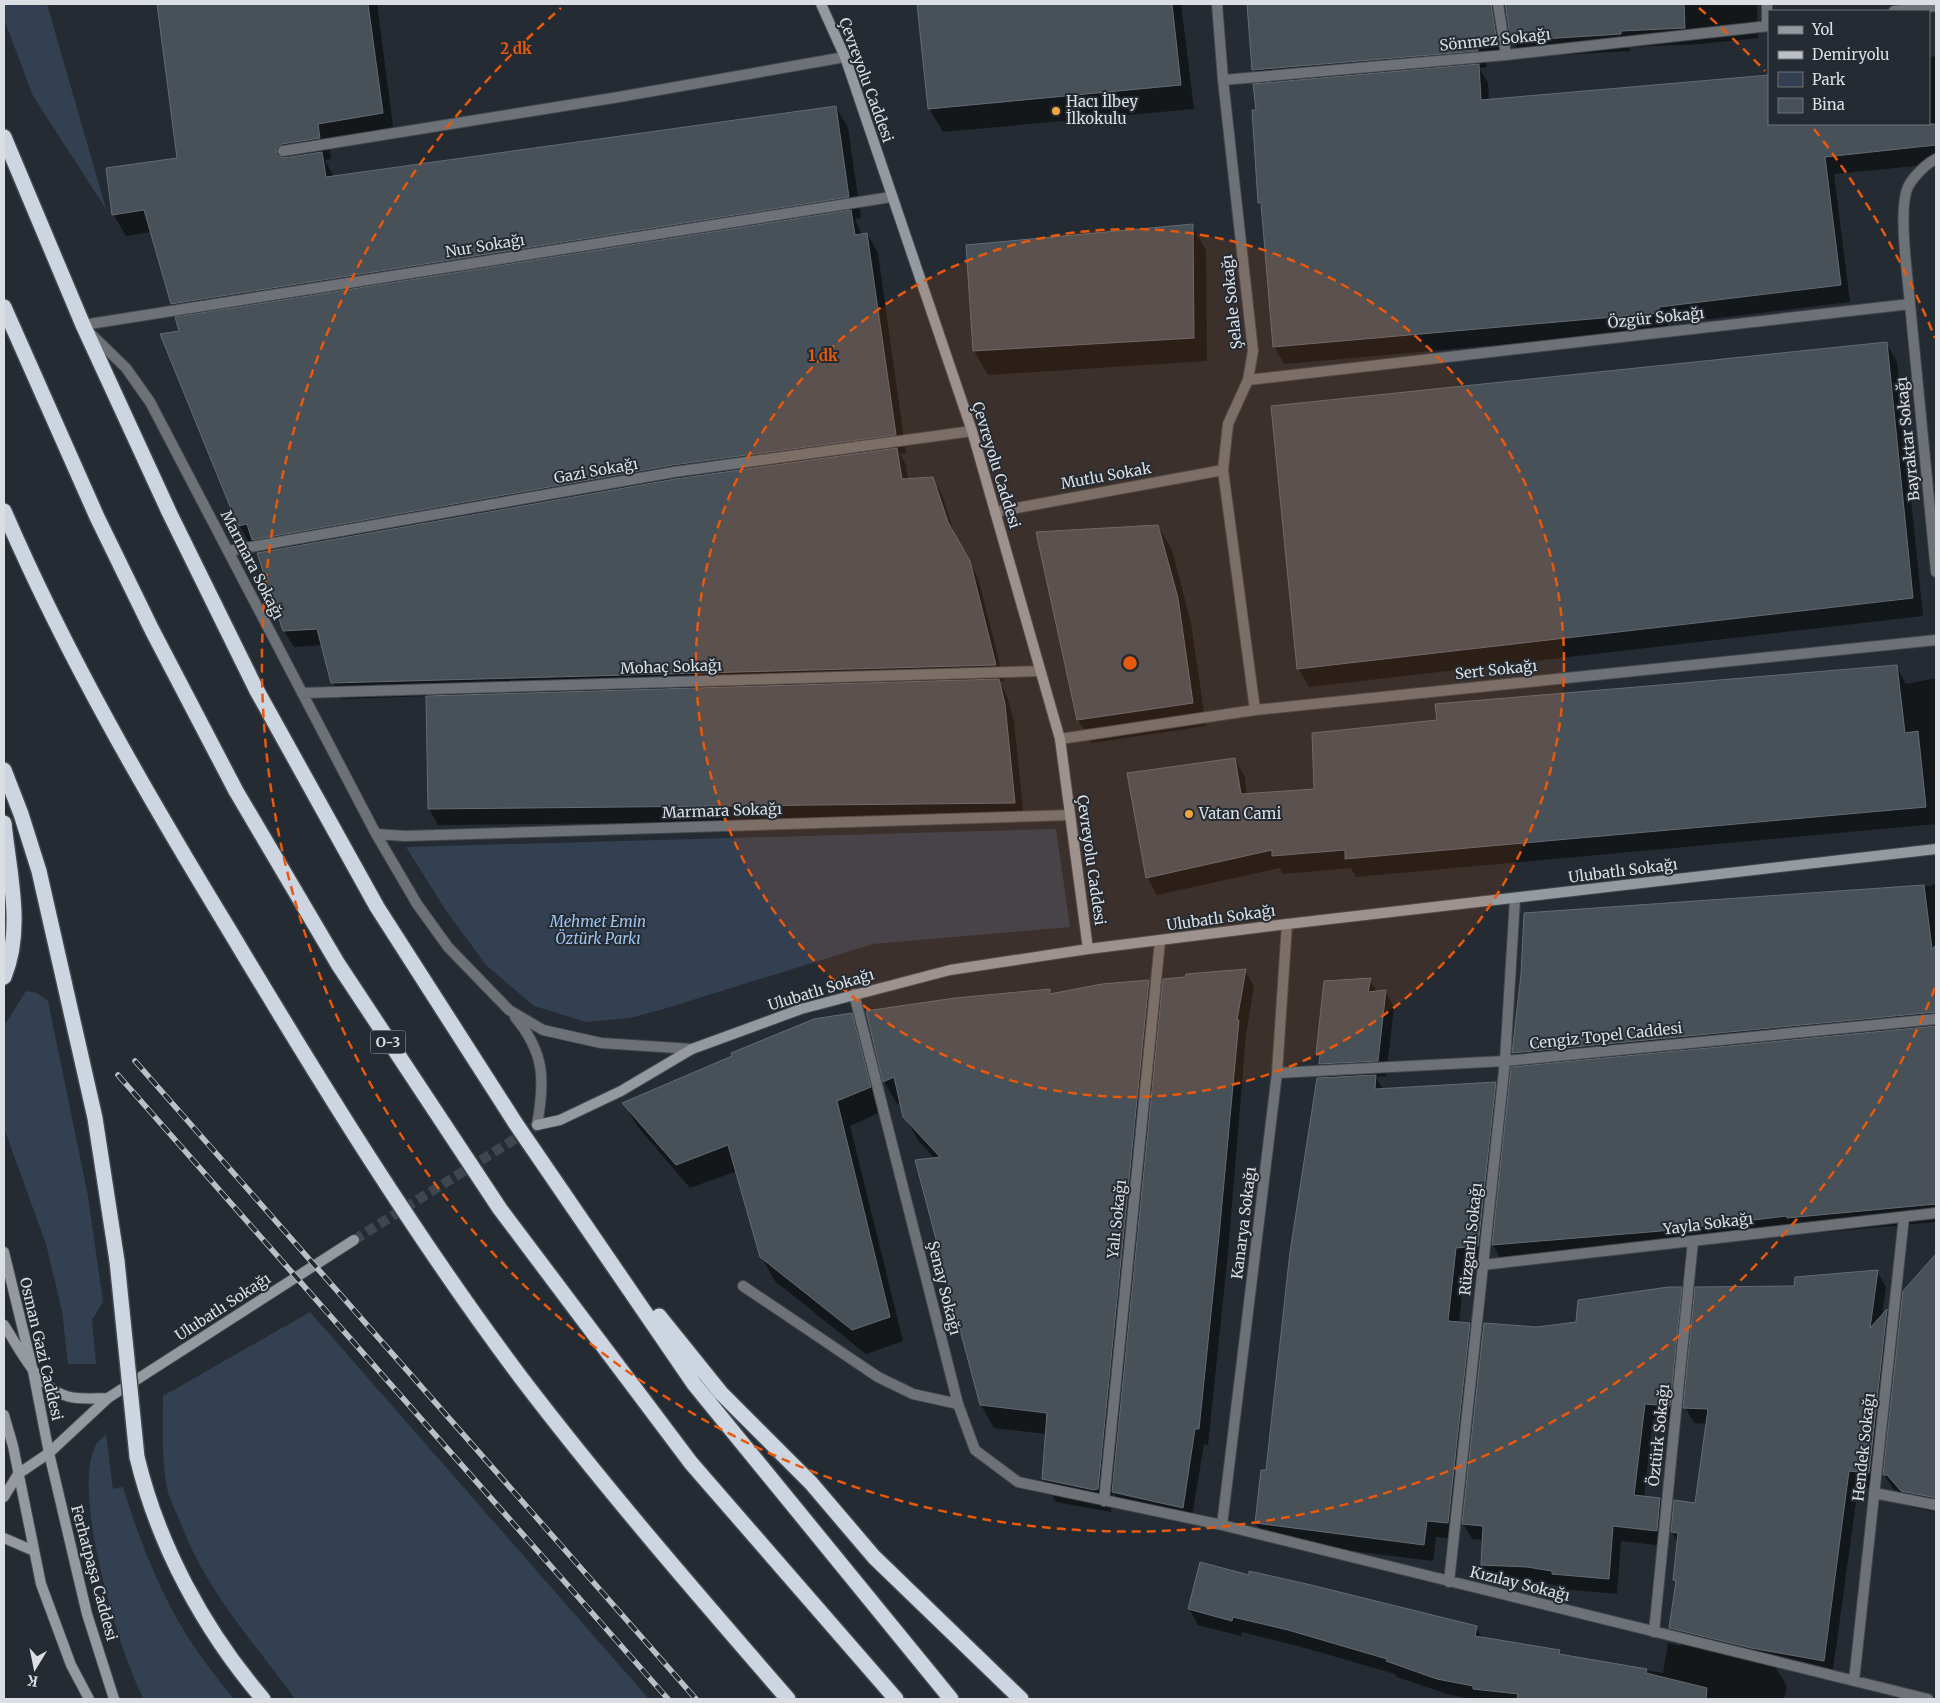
<svg xmlns="http://www.w3.org/2000/svg" width="1940" height="1703" viewBox="0 0 1940 1703" font-family="Merriweather,serif">
<style>
.green{fill:#324051}
.shadow{fill:#0007}
.building{fill:#485058;stroke:#636b73}
.lines{fill:none;stroke-linecap:round;stroke-linejoin:round}
.secondary-tunnel{stroke:#40464d;stroke-width:10;stroke-dasharray:10 5;stroke-linecap:butt}
.lane-casing{stroke:#42484e;stroke-width:12}
.street-casing{stroke:#42484e;stroke-width:12}
.secondary-casing{stroke:#42484e;stroke-width:12}
.highway-casing{stroke:#42484e;stroke-width:18}
.lane{stroke:#6e7276;stroke-width:10}
.street{stroke:#6e7276;stroke-width:10}
.secondary{stroke:#959aa1;stroke-width:10}
.highway{stroke:#cdd6e0;stroke-width:15}
.rail-casing{stroke:#bcc0c5;stroke-width:5.5}
.rail{stroke:#252b32;stroke-width:4;stroke-dasharray:11;stroke-linecap:butt}
.highway-bridge-casing{stroke:#42484e;stroke-width:18;stroke-linecap:butt}
.highway-bridge{stroke:#cdd6e0;stroke-width:15}
.ring{fill:none;stroke:#e8590c;stroke-width:2.5;stroke-dasharray:9 6}
.poi-dot{fill:#f0a63e;stroke:#252b32;stroke-width:2}
.labels{text-anchor:middle;stroke-width:4;stroke-linejoin:round;paint-order:stroke}
.shield{fill:#252b32;stroke:#a4a9af;stroke-width:1}
.shield-label{font-size:14px;font-weight:bold;fill:#dbdfe4}
.street-label{font-size:15px;fill:#dbdfe4;stroke:#252b32}
.poi-label{font-size:15px;fill:#dbdfe4;stroke:#252b32;text-anchor:start}
.park-label{font-size:15px;font-style:italic;fill:#9ec5f0;stroke:#252b32}
.centre{fill:#e8590c;stroke:#252b32;stroke-width:2.5}
.ring-label{font-size:15px;text-anchor:middle;font-weight:bold;fill:#e8590c;stroke:#252b32;stroke-width:4;stroke-linejoin:round;paint-order:stroke}
</style>
<rect width="100%" height="100%" fill="#252b32"/>
<path class="green" d="M4,4h43l59,205 -73,-113 -29,-77z
M1056,829l14,98 -197,17 -206,64 -37,10 -44,4 -52,-16 -48,-41 -39,-53 -41,-65z
M26,991l11,2 11,8 40,195 15,106 -11,18 4,44h-28l-6,-53 -16,-67 -42,-116v-102z
M310,1312l339,387h-354c-42,-58 -88,-107 -114,-175 -4,-11 -10,-21 -13,-32 -7,-32 -5,-64 -5,-96z
M106,1434l7,55 10,-2c15,48 32,94 57,137 15,26 35,52 54,75h-90c-24,-44 -74,-209 -48,-254 2,-4 7,-7 10,-11z"/>
<path class="shadow" d="M158,4h219l17,130 -65,11 2,14 -6,1 9,17 502,-70 12,21 13,90 -6,1 7,16 5,-1 11,19 28,200 -6,1 6,11 2,15 24,-2 10,16 14,45 22,39 26,103h-5l8,15 7,25 10,98 -586,6 -9,-16 -1,-113 -86,3 -9,-16 -10,-38 -29,2 -10,-16 -23,-78 -5,-10 -6,1 -11,-19 -58,-193 -1,-14 -8,-14 -21,-72 -25,4 -13,-22 65,-55z
M918,4h263l13,105 -251,23 -14,-24z
M1248,4h509l1,34 -58,6 -70,3v4l-108,6 -10,-17 -5,-28 -7,10 6,36 -20,2 1,7 -8,1 9,15 1,18 280,23h160v-67l7,-1v108l-102,10 16,128 -182,22v6l-384,34 -10,-18 -12,-138 -3,-6 3,-117 -8,-15z
M1192,226l14,24 1,111 -219,14 -14,-24z
M1886,343l11,19 26,254 -614,71 -11,-19z
M1158,526l14,24 19,73 15,103 -114,17 -14,-23z
M1896,666l10,18 30,-6v146l-580,53 -5,-9 -68,6 -3,-6 -123,27 -10,-18 88,-117 10,17 2,18 69,-5 122,-69z
M1936,883v339l-434,39 -9,-16 19,-177h10l-8,-15 9,-79 2,-60 406,-28z
M1245,971l9,15 -8,49 -18,218 -20,192 -4,-1 -13,79 -69,-15 -9,-16 -2,20 -55,-10 -13,-23 3,-45 -52,-6 -13,-23 -46,-246 -17,-19 -13,-23 -4,-15 -4,2 -13,-23 165,-91 3,5 96,-13 14,23z
M1370,980l7,12 8,-1 9,16 -8,69 -10,1 7,13 112,-7 10,16 -18,164 -22,2 -6,58 10,1 10,16 -22,199 -21,-2 -3,24 -168,-21 -9,-17 6,-52 5,1 62,-394 -12,-24 8,-72z
M851,1015l14,24 18,72 -33,15 53,215 -37,13 -91,-73 -14,-25 -24,-85 -47,17 -52,-61 -14,-23z
M1936,1263v249l-25,-5 -14,-17h-3l-10,-16 45,-210z
M1877,1271l9,16 -4,29 5,-5 9,15 -18,163 -20,-2 -26,190 -56,-9 11,18 -3,13h-314l-23,-5 -50,-17 -2,-3 -97,-28 -56,-14 -1,4 -43,-11 -9,-16 61,-32 226,50 7,12 76,12 3,5 101,17 5,-30 13,3 -11,-18 7,-44 -2,-4 3,-37 -6,-11 24,-28 11,-80 -13,-1 -9,-16 110,-120z
M1681,1288l9,15 -12,118 -25,-2 -9,79 16,2 8,15 -3,31 -44,-5 -4,53 -55,-5 -2,-3 -23,-4 -46,-2 -9,-16 2,-24 -12,-1 -9,-15 74,-196 40,-5z"/>
<path class="building" d="M157,4h211l15,109 -65,11 2,14 -38,6 -6,5 1,6 7,3 38,-6 4,25 510,-71 13,91 -678,107 -27,-94 -32,5 -6,-47 71,-10z
M917,4h255l9,81 -253,24z
M1247,4h244l6,38 -20,1 1,8 -226,19z
M1505,4h179l1,24 -64,3v3l-110,7z
M1479,64l2,36 288,-25v49h167v21l-111,12 16,128 -182,22v6l-386,34 -12,-144h-3l-6,-93h4l-3,-26z
M851,210l4,25 12,-2 29,202 -223,30 -421,75 -5,-16 -9,2 -78,-192 19,-3 -4,-14z
M1193,224l1,114 -221,13 -7,-106z
M1887,342l26,256 -616,71 -26,-263z
M897,448l5,31 31,-2 15,45 22,39 26,104 -665,18 -14,-54 -34,2 -26,-78 418,-74z
M1158,525l20,73 15,105 -116,17 -41,-188z
M1897,665l8,68 13,-2 8,76 -581,52v-9l-73,6v-6l-126,28 -19,-105 108,-15 6,36 73,-5 -2,-56 125,-13 -2,-16z
M999,679l6,25 10,99 -587,6 -2,-113z
M1924,885l8,64 4,-4v67l-424,41 9,-79 3,-61z
M1246,969l-9,51h2l-20,216 -20,193h-4l-12,79 -71,-16 51,-513 22,-2 1,-3z
M1371,978l-3,14 18,-2 -8,71 -59,3 1,-10h-4l8,-73z
M1149,980l-51,509 -4,1 -52,-11 5,-66 -67,-8 -65,-245 25,-3 -37,-40 -9,-40 -11,5 -17,-71 89,-13 95,-9v5l52,-10z
M852,1013l19,74 -34,14 53,216 -38,13 -92,-73 -32,-112 -52,20 -54,-62 110,-47 -1,-3 83,-34z
M1936,1026v178l-149,14v-2l-126,15 -169,14 19,-178z
M1376,1075l-1,14 121,-7 -18,164 -22,2 -8,73 22,2 -22,200 -21,-2 -3,24 -169,-22 6,-53h5l24,-218 27,-174z
M1936,1254v244l-35,-7 -14,-16h-4l20,-184z
M1878,1270l-8,58 17,-19 -18,164 -20,-2 -25,190 -73,-13 -82,-20 7,-47 -3,-1 5,-47 -7,-1 3,-32 21,3 13,-94 -25,-1 12,-121 99,-1 1,-9z
M1668,1287h14l-12,119 -25,-2 -11,91 26,3 -3,33 -44,-5 -4,53 -57,-5v-3l-25,-4 -46,-2 2,-39 -21,-2 22,-201 53,4 39,-5 2,-22z
M1200,1562l49,13v-4l58,13 170,42 -2,10 85,14 -1,4 88,15 -1,4 61,15 -1,11h-189l1,-5 -45,-5v-3l-36,-7 -51,-18 1,-2 -99,-29 -55,-13 -1,4 -44,-12z"/>
<g class="lines">
<path class="secondary-tunnel" d="M354,1240l183,-115"/>
<defs>
<path id="lane" d="M283,151l336,-54 226,-40
M743,1286l135,91 35,17 45,10"/>
<path id="street" d="M1217,4l6,76 30,271 -5,29 -20,44 -5,46 32,240
M1498,4l8,51
M1894,11l42,-5
M1767,26v-22
M1223,80l283,-25 263,-29
M1910,304l26,268
M83,325l808,-128
M90,333l36,35 24,34 226,432 41,70 31,43 61,63 34,20 58,13 91,6
M1248,380l662,-76c-2,-25 -13,-99 -1,-119 5,-9 18,-22 27,-26
M995,512l228,-42
M228,551l446,-79 298,-41
M302,693l738,-22
M1060,739l195,-29 681,-70
M376,834l29,2 665,-21
M854,994l104,410 17,46 43,32 204,43 706,174
M515,1017c30,36 30,63 22,108
M1277,1073l228,-12 431,-42
M1483,1265l453,-52
M1874,1493l62,12
M1104,1501l56,-560
M1222,1525l55,-452 10,-149
M1449,1582l56,-521 10,-162
M1654,1632l39,-391
M1854,1681l50,-464"/>
<path id="secondary" d="M821,4l24,53 127,374 88,308 28,210
M537,1125l23,-5 61,-29 71,-42 109,-40 149,-39 138,-21 199,-25 649,-75
M4,1252l29,119 16,82 24,102 14,59 27,85
M4,1325c18,27 36,70 73,73 10,1 21,0 31,0
M4,1415l9,31 28,138 30,81 18,34
M4,1497l14,-23 31,-21 59,-55 246,-158
M4,1538l30,13"/>
<path id="highway" d="M4,137l79,188 86,187 87,177 121,218 139,217 178,260 257,315
M4,307l93,210 55,113 84,161 102,173 162,245 191,254 205,236
M4,511c63,146 142,282 224,417 92,154 186,307 294,451 84,110 175,215 266,320
M4,770l17,44 18,57 56,247 22,143
M4,823c5,50 20,106 0,154
M659,1316l62,77 90,90 63,74 147,142
M137,1457c21,88 67,173 126,242"/>
</defs>
<use href="#lane" class="lane-casing"/>
<use href="#street" class="street-casing"/>
<use href="#secondary" class="secondary-casing"/>
<use href="#highway" class="highway-casing"/>
<use href="#lane" class="lane"/>
<use href="#street" class="street"/>
<use href="#secondary" class="secondary"/>
<use href="#highway" class="highway"/>
<defs>
<path id="rail" d="M135,1061l561,638
M118,1075l550,624"/>
</defs>
<use href="#rail" class="rail-casing"/>
<use href="#rail" class="rail"/>
<defs>
<path id="highway-bridge" d="M117,1261l20,196"/>
</defs>
<use href="#highway-bridge" class="highway-bridge-casing"/>
<use href="#highway-bridge" class="highway-bridge"/>
</g>
<circle cx="1130" cy="663" r="434" fill="#e8590c" fill-opacity=".12"/>
<g class="ring">
<circle cx="1130" cy="663" r="434"/>
<path d="M1935 988A868 868 0 1 1 561 8M1699 8A868 868 0 0 1 1765 71M1814 129A868 868 0 0 1 1935 338"/>
</g>
<g class="poi-dot">
<circle cx="1056" cy="111" r="5"/>
<circle cx="1189" cy="814" r="5"/>
</g>
<g class="labels">
<rect class="shield" x="370.5" y="1030.5" width="35" height="23" rx="4"/>
<g class="shield-label">
<text x="388" y="1047">O-3</text>
</g>
<g class="street-label">
<text transform="translate(1495 40) rotate(-6)" y="5">Sönmez Sokağı</text>
<text transform="translate(866 80) rotate(70)" y="5">Çevreyolu Caddesi</text>
<text transform="translate(485 246) rotate(-9)" y="5">Nur Sokağı</text>
<text transform="translate(1232 302) rotate(-96)" y="5">Şelale Sokağı</text>
<text transform="translate(1656 318) rotate(-6)" y="5">Özgür Sokağı</text>
<text transform="translate(1908 439) rotate(-96)" y="5">Bayraktar Sokağı</text>
<text transform="translate(996 465) rotate(73)" y="5">Çevreyolu Caddesi</text>
<text transform="translate(596 471) rotate(-10)" y="5">Gazi Sokağı</text>
<text transform="translate(1106 476) rotate(-10)" y="5">Mutlu Sokak</text>
<text transform="translate(252 565) rotate(63)" y="5">Marmara Sokağı</text>
<text transform="translate(671 667) rotate(-2)" y="5">Mohaç Sokağı</text>
<text transform="translate(1496 670) rotate(-6)" y="5">Sert Sokağı</text>
<text transform="translate(722 811) rotate(-2)" y="5">Marmara Sokağı</text>
<text transform="translate(1091 860) rotate(82)" y="5">Çevreyolu Caddesi</text>
<text transform="translate(1623 871) rotate(-7)" y="5">Ulubatlı Sokağı</text>
<text transform="translate(1221 918) rotate(-8)" y="5">Ulubatlı Sokağı</text>
<text transform="translate(821 990) rotate(-17)" y="5">Ulubatlı Sokağı</text>
<text transform="translate(1606 1036) rotate(-6)" y="5">Cengiz Topel Caddesi</text>
<text transform="translate(1117 1219) rotate(-84)" y="5">Yalı Sokağı</text>
<text transform="translate(1244 1223) rotate(-83)" y="5">Kanarya Sokağı</text>
<text transform="translate(1708 1224) rotate(-7)" y="5">Yayla Sokağı</text>
<text transform="translate(1471 1239) rotate(-84)" y="5">Rüzgarlı Sokağı</text>
<text transform="translate(944 1288) rotate(76)" y="5">Şenay Sokağı</text>
<text transform="translate(223 1307) rotate(-33)" y="5">Ulubatlı Sokağı</text>
<text transform="translate(41 1349) rotate(77)" y="5">Osman Gazi Caddesi</text>
<text transform="translate(1659 1435) rotate(-84)" y="5">Öztürk Sokağı</text>
<text transform="translate(1864 1447) rotate(-84)" y="5">Hendek Sokağı</text>
<text transform="translate(94 1573) rotate(75)" y="5">Ferhatpaşa Caddesi</text>
<text transform="translate(1520 1584) rotate(14)" y="5">Kızılay Sokağı</text>
</g>
<g class="poi-label">
<text x="1066" y="107">Hacı İlbey<tspan x="1066" dy="17">İlkokulu</tspan></text>
<text x="1199" y="819">Vatan Cami</text>
</g>
<g class="park-label">
<text x="598" y="927">Mehmet Emin<tspan x="598" dy="17">Öztürk Parkı</tspan></text>
</g>
</g>
<circle cx="1130" cy="663" r="8" class="centre"/>
<g class="ring-label">
<text x="516" y="54">2 dk</text>
<text x="823" y="361">1 dk</text>
</g>
<rect width="1940" height="1703" fill="none" stroke="#dbdfe4" stroke-width="10"/>
<rect x="1768" y="10" width="162" height="115" fill="#252b32" stroke="#6e7379"/>
<rect x="1778" y="26" width="25" height="8" fill="#959aa1" stroke="#6e7379"/>
<text x="1812" y="35" font-size="15" fill="#dbdfe4">Yol</text>
<rect x="1778" y="51" width="25" height="8" fill="#bcc0c5" stroke="#6e7379"/>
<text x="1812" y="60" font-size="15" fill="#dbdfe4">Demiryolu</text>
<rect x="1778" y="72" width="25" height="15" fill="#324051" stroke="#6e7379"/>
<text x="1812" y="85" font-size="15" fill="#dbdfe4">Park</text>
<rect x="1778" y="98" width="25" height="15" fill="#485058" stroke="#6e7379"/>
<text x="1812" y="110" font-size="15" fill="#dbdfe4">Bina</text>
<g transform="translate(35 1668) rotate(190)" stroke="#252b32" stroke-width="4" paint-order="stroke">
<path d="M0-4L9 19L0 12L-9 19Z" fill="#dbdfe4"/>
<text y="-8" font-size="14" font-weight="bold" text-anchor="middle" fill="#dbdfe4">K</text>
</g>
</svg>
